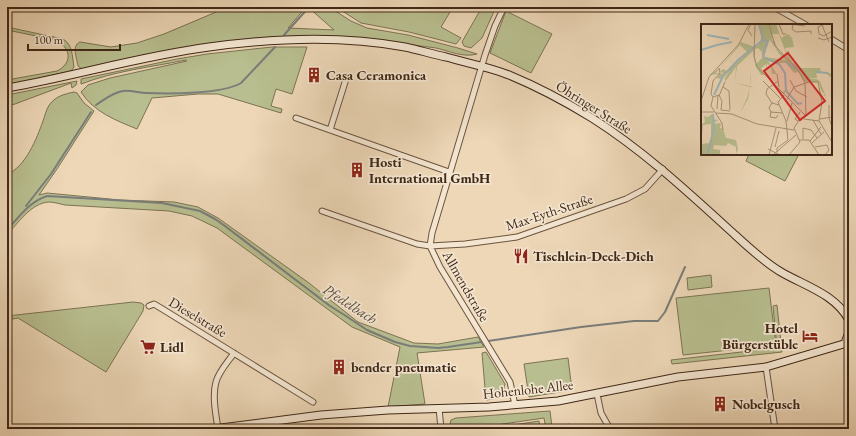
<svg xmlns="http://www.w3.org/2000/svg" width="856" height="436" viewBox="0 0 856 436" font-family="'EB Garamond',serif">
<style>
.green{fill:#b8be8f;stroke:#7c7353}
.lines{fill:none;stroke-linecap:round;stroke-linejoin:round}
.stream{stroke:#7a7d79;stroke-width:2}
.street-casing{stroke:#6b543f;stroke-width:7}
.secondary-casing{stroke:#402817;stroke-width:9}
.street{stroke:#f3e5d0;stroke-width:5}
.secondary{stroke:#f3e5d0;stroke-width:7}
.labels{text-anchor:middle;stroke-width:3.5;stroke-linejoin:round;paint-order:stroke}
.poi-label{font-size:14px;font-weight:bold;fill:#402817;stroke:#f3e5d0;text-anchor:start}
.street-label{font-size:14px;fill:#402817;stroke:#f3e5d0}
.water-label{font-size:15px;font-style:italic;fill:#584c40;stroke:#f3e5d0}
.inset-river{fill:none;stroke:#a0b6bb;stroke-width:2}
.inset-road{fill:none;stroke:#a89177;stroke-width:1}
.view{fill:#d62828;fill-opacity:0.15;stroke:#d62828;stroke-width:2}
.inset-edge{fill:none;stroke:#402817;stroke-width:2}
</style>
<rect width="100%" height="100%" fill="#edd7b7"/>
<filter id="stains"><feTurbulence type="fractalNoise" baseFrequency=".005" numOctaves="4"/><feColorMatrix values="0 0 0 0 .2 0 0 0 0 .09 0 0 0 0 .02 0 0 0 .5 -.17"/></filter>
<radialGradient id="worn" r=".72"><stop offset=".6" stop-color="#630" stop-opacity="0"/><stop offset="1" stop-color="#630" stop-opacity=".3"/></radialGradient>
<path class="green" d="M228,7h78l-18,21 46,2 -26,-23h21l22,14 16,7 41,7 50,13 19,6c-13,4 -28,-3 -41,-6 -15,-2 -31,-4 -45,-5 -16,-2 -33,-5 -49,-6 -88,-6 -175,13 -260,32l-4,-3c-1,-8 -7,-20 2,-24l31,5 26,-4 27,-9z
M336,7h117l-12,20 20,11 -5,6 -47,-12 -48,-9z
M482,7h14l-14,31 -11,10 -7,-2 -2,-4z
M506,11l46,23 -21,39 -41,-20z
M7,27l56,12c10,6 9,17 11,28l-3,4 -64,14v-5l50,-9c16,-8 14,-23 -1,-31l-49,-10z
M272,47h35l-15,47 -16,-5 -5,17 11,3 -1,4 -63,-19h-20l-46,4 -15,31c-22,-9 -43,-17 -56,-37l7,-7 22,-7 77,-17 -1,-1c-35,7 -71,11 -105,24v-5l96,-20 30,-5z
M77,81l-1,4 -4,3 -1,-5 -56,21 -8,2v-11z
M74,92l3,1 7,10 10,8 -37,58 -18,26 8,-2 73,7 54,2 24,5 20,11 91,65 49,39 56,21 24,1 40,-7 6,10 -67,6 8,51 -37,3 12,-60 -48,-20 -135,-99 -25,-12 -23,-5 -104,-6c-5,-1 -11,-3 -16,-3 -18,1 -31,21 -42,33v-61c18,-6 30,-36 36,-53 2,-5 3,-12 7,-17 6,-8 15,-10 24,-12z
M749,154h50l-14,27 -39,-20z
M711,275l1,12 -24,3 -1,-12z
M769,288l7,57 -93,10 -7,-57z
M133,302l8,1 3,2 -1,6 -37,61 -88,-54 -11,2v-4z
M777,305l5,47 -110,12 -1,-4 106,-12 -4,-42z
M486,352l19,32c-1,12 -8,15 -19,16l-4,-47z
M568,358l4,32 -43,7 -5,-33z
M550,411l2,16 17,-3 5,5h-28l-2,-11 -75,11h-20l2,-9 5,-2z
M539,421l1,8h-53z"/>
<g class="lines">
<path class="stream" d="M284,35l25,-28
M96,105c8,-5 17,-13 27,-14 8,-1 17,2 24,2 22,1 76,1 94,-10l34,-36
M26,206l25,-32 40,-62
M7,230c13,-14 22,-28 40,-34l115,7 38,8 15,8 10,7 105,80 16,10 21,14 28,12 15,4 28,2 10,-1 133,-20 53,-6h24l7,-9 20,-45"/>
<defs>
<path id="street" d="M504,7l-9,19 -10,29 -53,178 -2,13 10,21 70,115 5,23
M774,7l32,18
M831,39l18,11
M296,118l153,54
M330,130l16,-51
M322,211l95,33 13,2 35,-2 52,-7 109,-38 19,-10 18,-20
M149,306l5,-2 10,6 149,92
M766,367l9,62
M597,394l4,19 9,16
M439,408l2,21
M218,429c-2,-14 -6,-33 -2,-47 3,-11 12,-20 18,-29"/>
<path id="secondary" d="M7,88c68,-12 134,-32 202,-41 65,-9 132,-12 196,0 14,3 27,7 41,10 21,6 43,10 63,18 29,12 57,27 83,43 52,33 97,75 142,116 14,13 30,28 47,38 24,14 54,22 68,48
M849,346l-3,-6 3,-7
M213,429l108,-14 67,-5 101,-3 69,-6 120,-24 88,-10 81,-24"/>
</defs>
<use href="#street" class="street-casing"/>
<use href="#secondary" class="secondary-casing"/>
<use href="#street" class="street"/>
<use href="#secondary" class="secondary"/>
</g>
<defs>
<symbol id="building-bare" viewBox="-9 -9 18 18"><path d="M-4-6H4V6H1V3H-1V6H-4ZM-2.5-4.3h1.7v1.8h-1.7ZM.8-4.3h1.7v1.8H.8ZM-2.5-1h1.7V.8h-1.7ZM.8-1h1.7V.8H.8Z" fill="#8f2418" stroke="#f3e5d0" stroke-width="2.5" paint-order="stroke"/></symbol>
<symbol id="restaurant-bare" viewBox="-9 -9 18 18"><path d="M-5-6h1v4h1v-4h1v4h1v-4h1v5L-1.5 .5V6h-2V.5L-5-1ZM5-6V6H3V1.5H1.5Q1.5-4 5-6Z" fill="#8f2418" stroke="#f3e5d0" stroke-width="2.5" paint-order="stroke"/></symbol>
<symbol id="hotel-bare" viewBox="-9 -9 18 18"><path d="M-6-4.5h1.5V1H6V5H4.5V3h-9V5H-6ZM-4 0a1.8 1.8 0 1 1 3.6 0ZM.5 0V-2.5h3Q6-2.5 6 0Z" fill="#8f2418" stroke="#f3e5d0" stroke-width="2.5" paint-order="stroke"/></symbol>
<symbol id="supermarket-bare" viewBox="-9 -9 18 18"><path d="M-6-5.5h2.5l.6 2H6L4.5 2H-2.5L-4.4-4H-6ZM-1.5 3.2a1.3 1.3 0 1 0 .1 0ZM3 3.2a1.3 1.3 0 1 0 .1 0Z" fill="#8f2418" stroke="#f3e5d0" stroke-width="2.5" paint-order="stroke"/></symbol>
</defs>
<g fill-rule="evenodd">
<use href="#building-bare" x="303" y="64" width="22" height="22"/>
<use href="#building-bare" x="346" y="159" width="22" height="22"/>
<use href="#restaurant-bare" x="510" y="245" width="22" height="22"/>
<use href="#hotel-bare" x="799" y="325" width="22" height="22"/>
<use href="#supermarket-bare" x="137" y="336" width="22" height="22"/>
<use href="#building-bare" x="328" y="356" width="22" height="22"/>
<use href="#building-bare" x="709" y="393" width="22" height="22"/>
</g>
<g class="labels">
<g class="poi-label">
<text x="326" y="80">Casa Ceramonica</text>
<text x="369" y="167">Hosti<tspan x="369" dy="16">International GmbH</tspan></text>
<text x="533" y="261">Tischlein-Deck-Dich</text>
<text x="798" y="333" text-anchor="end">Hotel<tspan x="798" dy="16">Bürgerstüble</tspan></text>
<text x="160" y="352">Lidl</text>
<text x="351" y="372">bender pneumatic</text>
<text x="732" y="409">Nobelgusch</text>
</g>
<g class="street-label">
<text transform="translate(594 107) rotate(32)" y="5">Öhringer Straße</text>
<text transform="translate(549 212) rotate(-18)" y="5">Max-Eyth-Straße</text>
<text transform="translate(466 286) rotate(60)" y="5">Allmendstraße</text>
<text transform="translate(198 317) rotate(31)" y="5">Dieselstraße</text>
<text transform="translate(528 389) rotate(-6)" y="5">Hohenlohe Allee</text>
</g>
<g class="water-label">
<text transform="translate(350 304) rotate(33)" y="5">Pfedelbach</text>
</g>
</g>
<g transform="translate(701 24)">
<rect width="131" height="131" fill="#edd7b7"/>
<path d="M57,0h11l6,23 24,25 -5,1 -8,-10h-7l6,10v14l5,7 -1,1 -3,-4 -2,3 -2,-2 4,-2 -1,-4v-11l-6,-11 -11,-3 9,13h-5l-1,-7 -4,-4v7l-1,-6 -5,4 4,7h-4l-6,-10 -4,4v9l-1,8 4,2 -4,-1 -2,12 -8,14 7,-15 -13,-3 13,3 3,-11 -15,-4 15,3 1,-17 4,-4 -2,-14 -16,15 -2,16 1,-15 -11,15v-4l5,-8 -8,9 -5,-1 2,-4 -10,1 11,-7 21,-26 14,5 4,-2 3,-9zM69,16l8,12v7v-6l8,7 -22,-3 4,-16zM39,21l8,8 -13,11 -7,-5zM57,24l4,4v6l-7,7v-16zM27,35l6,5 -7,7 -4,-2 -3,2 4,3 -8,-1zM69,0h6l5,14 7,-4 4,4 2,9 -9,1 1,4 4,-1 -3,3 5,8 9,6h19l1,4h5l6,2 -2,3 -4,-4 -10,-1 1,6 -11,1h10l4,2 6,16 -1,2 1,-3h-5v-4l1,4 3,-1 -4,-5 -2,-8h-14l-8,-13 -19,-19 -6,-10zM70,10h8l9,25 -9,-8zM11,90l1,5 5,1 -5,4 8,-1 -1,5 3,1 3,9 10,2 2,9 -2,5 4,1 -4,-1v-7l-8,-4 -2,3 -12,-1 -1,4 7,1v4l4,1h-22l-1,-30 4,-3 -1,-6 4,1zM10,100v19l-10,1 2,-19z" fill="#b8be8f" fill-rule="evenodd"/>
<path class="inset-river" d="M58,0l4,16M6,11l22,4M16,21l15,-3M0,26l16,-5M62,32l5,-15 -5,-1M62,33l16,7 6,9 1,18 12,13 4,-1M85,38l11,8M115,48l12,1M13,71l9,-19 15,-16 25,-20M6,131l7,-26 -1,-15"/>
<path class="inset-road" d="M50,0l-3,6 4,6M54,0l-1,32 3,11 48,48M68,0l6,22 23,24 7,13 1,32M78,0l4,10h3M90,0l14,2M124,0l-7,3 1,7 5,2 8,-5M92,1l-1,4 4,3 15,-1v3M121,1l7,17M117,14l6,2 8,-3M76,50l2,13M89,56l6,11 11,6M62,57l17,17M77,57l-11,8 -1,5 6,9 7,2M22,63l6,4 1,19M83,71l-6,7 8,19 2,19M18,72l6,-14M12,73l-2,-3 2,-13 7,-8 -1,-5M86,75l7,-12 15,-5h9l4,20 -3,19M0,77l8,-24 30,-33 10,-20M71,79l-3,5 2,4 11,1M128,81v13l3,9M10,82l2,-9 6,-2 3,6 -1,9 9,1M10,82l11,17 1,7M16,85l1,-14M0,88h13M70,88l-1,5 6,1 2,-3M15,89l16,1 25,10 37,6M103,95l15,2M119,95l12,-2M112,96l8,14M86,97l5,-18M97,97l-3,-2 5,-7M118,97l13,21M102,115v-11l8,2 6,8M98,116h10l10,15M109,117l11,-14M111,119l12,-11M74,123l4,-16M114,123l12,-2 2,5 -4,5M67,125l12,6M76,128v-4l11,-8M68,131l7,-27M72,131l23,-20M88,131l11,-13 -6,-14 5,-8 6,-4"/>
<path class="view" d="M87,29l37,48 -25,19 -36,-49z"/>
<rect width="131" height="131" class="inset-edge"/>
</g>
<rect width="856" height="436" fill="none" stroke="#edd7b7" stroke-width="24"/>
<rect x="8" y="8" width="840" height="420" fill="none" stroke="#402817" stroke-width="2"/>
<rect x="12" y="12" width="832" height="412" fill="none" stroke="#402817"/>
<path d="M28 44v6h92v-6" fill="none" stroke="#402817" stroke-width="2"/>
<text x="34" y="44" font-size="12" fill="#402817" stroke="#f3e5d0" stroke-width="3" paint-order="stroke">100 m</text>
<rect width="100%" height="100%" filter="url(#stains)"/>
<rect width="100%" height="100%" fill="url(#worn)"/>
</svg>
